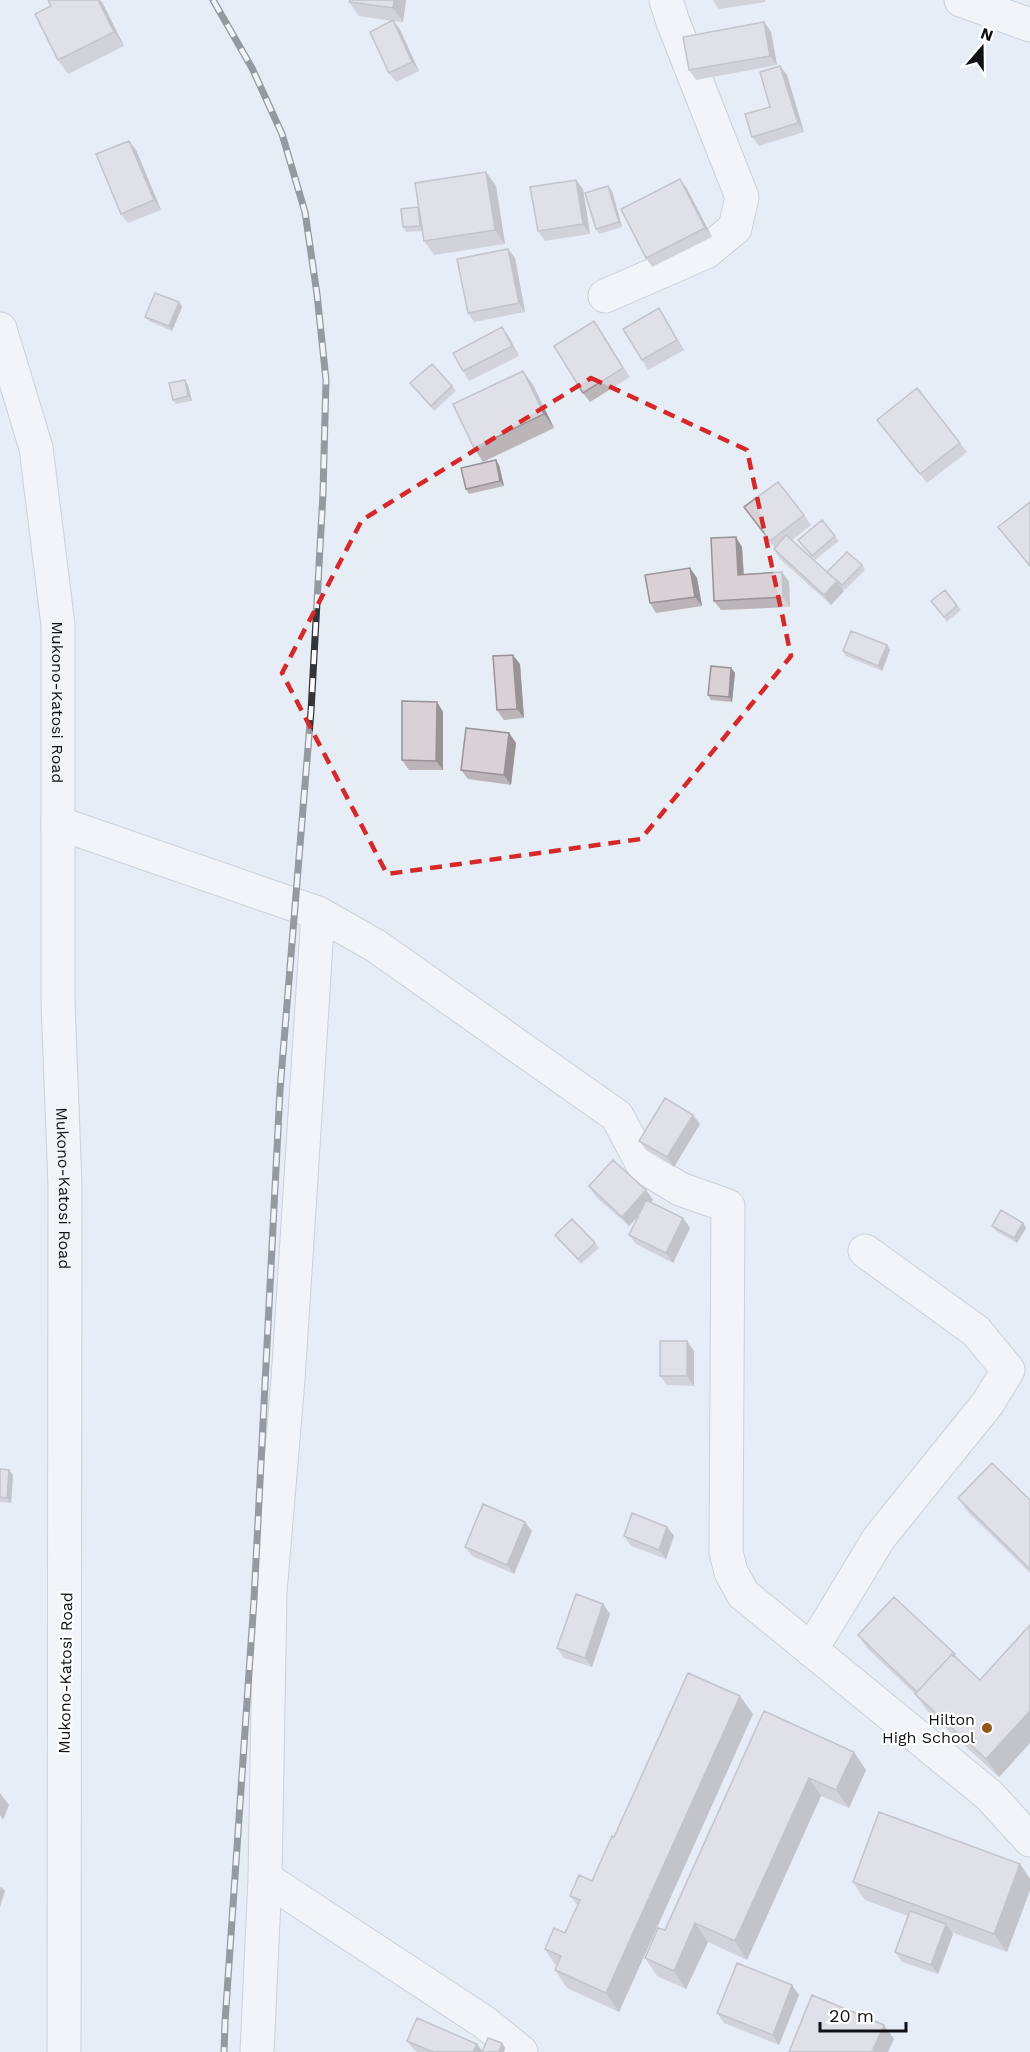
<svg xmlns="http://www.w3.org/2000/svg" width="1030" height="2052" viewBox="0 0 1030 2052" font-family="'Work Sans',sans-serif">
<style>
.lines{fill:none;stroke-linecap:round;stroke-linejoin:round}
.minor-casing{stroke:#a8afb7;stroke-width:35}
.secondary-casing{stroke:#a8afb7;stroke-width:35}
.minor{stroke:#fff;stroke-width:33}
.secondary{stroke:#fff;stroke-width:33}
.rail-casing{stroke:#323539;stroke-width:7}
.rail{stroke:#fff;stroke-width:4.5;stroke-dasharray:14;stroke-linecap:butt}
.wall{fill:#bbb4b9}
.shaded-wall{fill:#999296}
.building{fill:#dad1d7;stroke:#999296;stroke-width:1.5}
.marked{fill:none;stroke:#d62828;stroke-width:4.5;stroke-dasharray:12 8;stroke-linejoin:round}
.poi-dot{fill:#915714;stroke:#fff;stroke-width:2}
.labels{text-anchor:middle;stroke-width:4.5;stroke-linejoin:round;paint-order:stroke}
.street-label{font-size:16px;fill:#0f1114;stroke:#fff}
.poi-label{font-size:16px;fill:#0f1114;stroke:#fff;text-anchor:end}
</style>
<rect width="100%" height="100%" fill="#e6edf5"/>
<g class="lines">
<defs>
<path id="minor" d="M961,0l69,25
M605,296l101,-44 29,-24 7,-31 -69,-175 -7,-22
M58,823l260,90 58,33 241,170 27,51 36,22 48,17 -2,346 5,20 12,22 246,201 41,45
M318,913l-30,467 -18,212 -5,286 219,144 37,30
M811,1650l68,-112 109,-135 20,-33 -32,-39 -111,-80
M257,2052l8,-174"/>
<g id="secondary">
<path id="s1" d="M0,329l36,119 22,177v378l7,182 -1,867"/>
</g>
</defs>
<use href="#minor" class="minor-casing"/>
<use href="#secondary" class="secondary-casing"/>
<use href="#minor" class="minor"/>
<use href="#secondary" class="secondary"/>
<defs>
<path id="rail" d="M213,0l39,68 30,66 23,78 12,82 9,86 -3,113 -12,218 -31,379 -26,510 -29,422 -1,30"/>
</defs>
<use href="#rail" class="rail-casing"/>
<use href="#rail" class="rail"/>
</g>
<path class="wall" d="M406,0l-3,22 -10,-1 7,9 19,41 -23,11 -7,-9 4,-52 -34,-5 -10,-14z
M713,0h52v2l-46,7z
M102,2l22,44 -56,28 -10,-14 -7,-54z
M764,22l7,10 6,33 -81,15 -7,-10z
M780,66l7,9 17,57 -45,14 -7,-9 18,-30z
M136,150l25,60 -33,13 -7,-9z
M486,172l10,14 9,58 -71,11 -10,-14 -1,-10 -17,1 -3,-5 15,-20z
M680,179l7,10 25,48 -60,30 -6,-9z
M576,180l7,9 7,45 -45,7 -7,-10z
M608,186l4,5 10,36 -23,7 -3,-5z
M508,249l7,9 10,54 -51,10 -6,-9z
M179,302l3,5 -10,24 -23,-10 -4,-4z
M659,308l25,42 -36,20 -6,-10z
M594,321l36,56 -40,25 -7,-9z
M509,337l10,19 -50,25 -6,-10z
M523,371l10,14 21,43 -71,34 -9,-14z
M410,383l42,3 4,5 -22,20z
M188,385l4,16 -16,3 -3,-4z
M877,420l83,23 7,9 -40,31z
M499,465l5,21 -35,8 -3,-5z
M1030,503v64l-32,-40z
M744,507l60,8 7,10 -19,15 37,34 33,-9 3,5 -20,20 -5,-4 4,5 -13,14 -51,-46 -6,-10 1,-1z
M835,536l4,5 -24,19 -17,-20z
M742,547l2,27 38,-2 7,10 1,25 -69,3 -7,-9z
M690,568l7,10 5,28 -46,7 -6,-10z
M945,590l16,20 -14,12 -12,-16z
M887,645l3,5 -8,21 -36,-15 -3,-5z
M520,664l4,54 -20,2 -7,-10z
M731,668l4,5 -3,29 -21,-2 -3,-5z
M437,702l6,10v58h-34l-7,-10z
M509,733l7,10 -5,42 -43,-6 -7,-9z
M693,1115l7,9 -26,43 -28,-17 -7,-9z
M589,1186l57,4 7,10 -2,2 32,16 7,10 -17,35 -37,-19 -7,-9 9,-19 -9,10 -34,-30z
M1023,1223l3,5 -9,15 -21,-12 -4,-5z
M555,1235l40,8 4,5 -18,16 -22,-24z
M694,1351v35l-27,-1 -7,-9z
M0,1469l9,1 4,5 -2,28 -11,-1z
M958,1498l72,2v73l-62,-61z
M667,1527l7,9 -8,23 -35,-13 -7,-10z
M532,1531l-18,43 -42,-18 -7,-9z
M603,1604l7,10 -18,53 -28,-9 -7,-10z
M1030,1625v118l-31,34 -71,-65 -13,-18 -47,-45 -10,-14 97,19 5,8 20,18z
M764,1711l102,59 -17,38 -28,-12 -74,164 -39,-18 -22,47 -29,-13 -12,-18 20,-28z
M753,1714l-134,298 -52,-24 -12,-18 1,-4 -11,-17 20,-16 13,-27 -8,-10 22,-15 22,-44z
M1020,1864l10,15v11l-23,62 -56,-20 2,2 -15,40 -36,-12 -7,-10 13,-36 -43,-16 -12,-18z
M799,1995l-20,50 -55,-22 -7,-10z
M407,2041l75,11 20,-9 3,5 -1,4h-87l-3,-2z"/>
<path class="shaded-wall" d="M98,0h2l2,2 22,44 -10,-14z
M394,0h12l-3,22 -10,-14z
M393,20l7,10 19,41 -7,-9z
M764,22l7,10 6,33 -7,-9z
M780,66l7,9 17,57 -6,-9z
M129,141l7,9 25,60 -7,-10z
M486,172l10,14 9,58 -10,-14z
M680,179l7,10 25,48 -7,-9z
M576,180l7,9 7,45 -7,-10z
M608,186l4,5 10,36 -3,-5z
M418,207l3,5 2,19 -3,-5z
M508,249l7,9 10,54 -6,-9z
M179,302l3,5 -10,24 -3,-5z
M659,308l6,10 19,32 -7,-10z
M502,327l7,10 10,19 -7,-10z
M523,371l10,14 21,43 -10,-14z
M185,380l3,5 4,16 -4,-5z
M496,460l3,5 5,21 -4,-5z
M736,537l6,10 2,37 -6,-9z
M690,568l7,10 5,28 -7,-9z
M782,572l7,10 1,25 -7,-10z
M837,581l7,10 -13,14 -7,-10z
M887,645l3,5 -8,21 -4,-5z
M513,655l7,9 4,54 -7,-9z
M731,668l4,5 -3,29 -3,-5z
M437,702l6,10v58l-7,-9z
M509,733l7,10 -5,42 -7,-10z
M693,1115l7,9 -26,43 -7,-10z
M646,1190l7,10 -24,26 -7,-9z
M683,1218l7,10 -17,35 -7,-10z
M1023,1223l3,5 -9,15 -3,-5z
M687,1341l7,10v35l-7,-10z
M9,1470l4,5 -2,28 -4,-5z
M525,1522l7,9 -18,43 -7,-9z
M667,1527l7,9 -8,23 -7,-9z
M603,1604l7,10 -18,53 -7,-9z
M740,1696l13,18 -134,298 -13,-19z
M1030,1711v32l-31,34 -13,-18z
M854,1752l12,18 -17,38 -13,-18z
M809,1778l12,18 -74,164 -12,-19z
M0,1793l9,12 -6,15 -3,-5z
M1020,1864l10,15v11l-23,62 -13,-18z
M1,1886l4,5 -5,16v-17z
M695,1923l13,19 -22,47 -12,-18z
M946,1924l7,10 -15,40 -7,-9z
M792,1985l7,10 -20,50 -6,-10z
M884,2025l10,14 -6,13h-16z
M502,2043l3,5 -1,4h-5z
M477,2044l6,8h-10z"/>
<path class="building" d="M48,0h50l16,32 -56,28 -23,-46 16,-8z
M350,0h44l-1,8 -44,-6z
M393,20l19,42 -23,11 -19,-41z
M764,22l6,34 -81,14 -6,-33z
M780,66l18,57 -46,14 -7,-23 25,-7 -10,-35z
M129,141l25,59 -33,14 -25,-60z
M486,172l9,58 -71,11 -9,-58z
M680,179l25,49 -59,30 -25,-49z
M576,180l7,44 -45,7 -8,-44z
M608,186l11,36 -23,7 -11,-36z
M418,207l2,19 -17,1 -2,-18z
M508,249l11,54 -51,10 -11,-54z
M155,293l24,9 -10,24 -24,-9z
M659,308l18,32 -35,20 -19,-31z
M594,321l29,47 -40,25 -29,-47z
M502,327l10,19 -49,25 -10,-18z
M432,364l20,22 -21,20 -21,-23z
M523,371l21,43 -70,34 -21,-44z
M185,380l3,16 -15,4 -4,-17z
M917,388l43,55 -40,31 -43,-54z
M496,460l4,21 -34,8 -5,-21z
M778,482l26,33 -34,26 -26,-34z
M1030,502v64l-32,-39z
M822,520l13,16 -23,20 -14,-16z
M786,535l51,46 -13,14 -50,-46z
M736,537l2,38 44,-3 1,25 -69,4 -3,-63z
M847,552l15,13 -20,20 -15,-13z
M690,568l5,29 -45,6 -5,-28z
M945,590l12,16 -13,11 -13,-16z
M851,631l36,14 -9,21 -35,-15z
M513,655l4,54 -20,1 -4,-54z
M711,666l20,2 -2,29 -21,-2z
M402,701l35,1 -1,59 -34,-1z
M466,728l43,5 -5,42 -43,-5z
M665,1098l28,17 -26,42 -28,-16z
M613,1160l33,30 -24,27 -33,-31z
M646,1200l37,18 -17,35 -37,-18z
M1001,1210l22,13 -9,15 -22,-12z
M572,1219l23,24 -17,16 -23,-24z
M660,1341h27v35h-27z
M992,1463l38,37v69l-72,-71z
M0,1469l9,1 -2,28 -7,-1z
M483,1504l42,18 -18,43 -42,-18z
M632,1513l35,14 -8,23 -35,-14z
M576,1594l27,10 -18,54 -28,-10z
M894,1597l61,57 -2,2 -1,-2 -35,38 -59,-57z
M1030,1625v86l-44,48 -71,-65 37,-40 28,26z
M688,1673l52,23 -134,297 -51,-23 6,-14 -16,-7 9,-21 11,5 15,-33 -10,-4 9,-21 13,6 20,-45 2,1z
M764,1711l90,41 -18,38 -27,-12 -74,163 -40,-18 -21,48 -29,-13 13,-30 7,2z
M879,1812l141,52 -26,70 -141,-52z
M910,1911l36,13 -15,41 -36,-13z
M737,1963l55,22 -19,50 -56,-22z
M812,1995l72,30 -12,27h-83z
M417,2018l60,26 -4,8h-40l-26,-11z
M488,2038l14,5 -3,9h-17z"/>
<path d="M0 0H1030V2052H0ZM591,378l156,72 44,206 -150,183 -254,35 -105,-201 80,-153z" fill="#e6edf5" fill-opacity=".55" fill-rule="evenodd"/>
<path class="marked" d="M591,378l156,72 44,206 -150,183 -254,35 -105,-201 80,-153z"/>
<circle class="poi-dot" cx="987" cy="1728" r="6"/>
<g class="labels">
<g class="street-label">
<text dy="6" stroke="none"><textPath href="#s1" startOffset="380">Mukono-Katosi Road</textPath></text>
<text dy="6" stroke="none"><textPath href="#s1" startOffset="866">Mukono-Katosi Road</textPath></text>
<text transform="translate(65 1673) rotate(-89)" y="6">Mukono-Katosi Road</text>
</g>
<g class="poi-label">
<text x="975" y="1725">Hilton<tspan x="975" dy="18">High School</tspan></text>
</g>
</g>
<g transform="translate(982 48) rotate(20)" stroke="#ffffff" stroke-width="4.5" paint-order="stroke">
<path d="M0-4.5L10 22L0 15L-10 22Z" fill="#0f1114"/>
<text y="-9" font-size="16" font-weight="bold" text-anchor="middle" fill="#0f1114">N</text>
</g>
<path d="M820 2022v9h86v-9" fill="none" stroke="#0f1114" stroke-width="3"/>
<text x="829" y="2022" font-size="18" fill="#0f1114" stroke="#ffffff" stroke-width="4.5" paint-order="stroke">20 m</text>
</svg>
